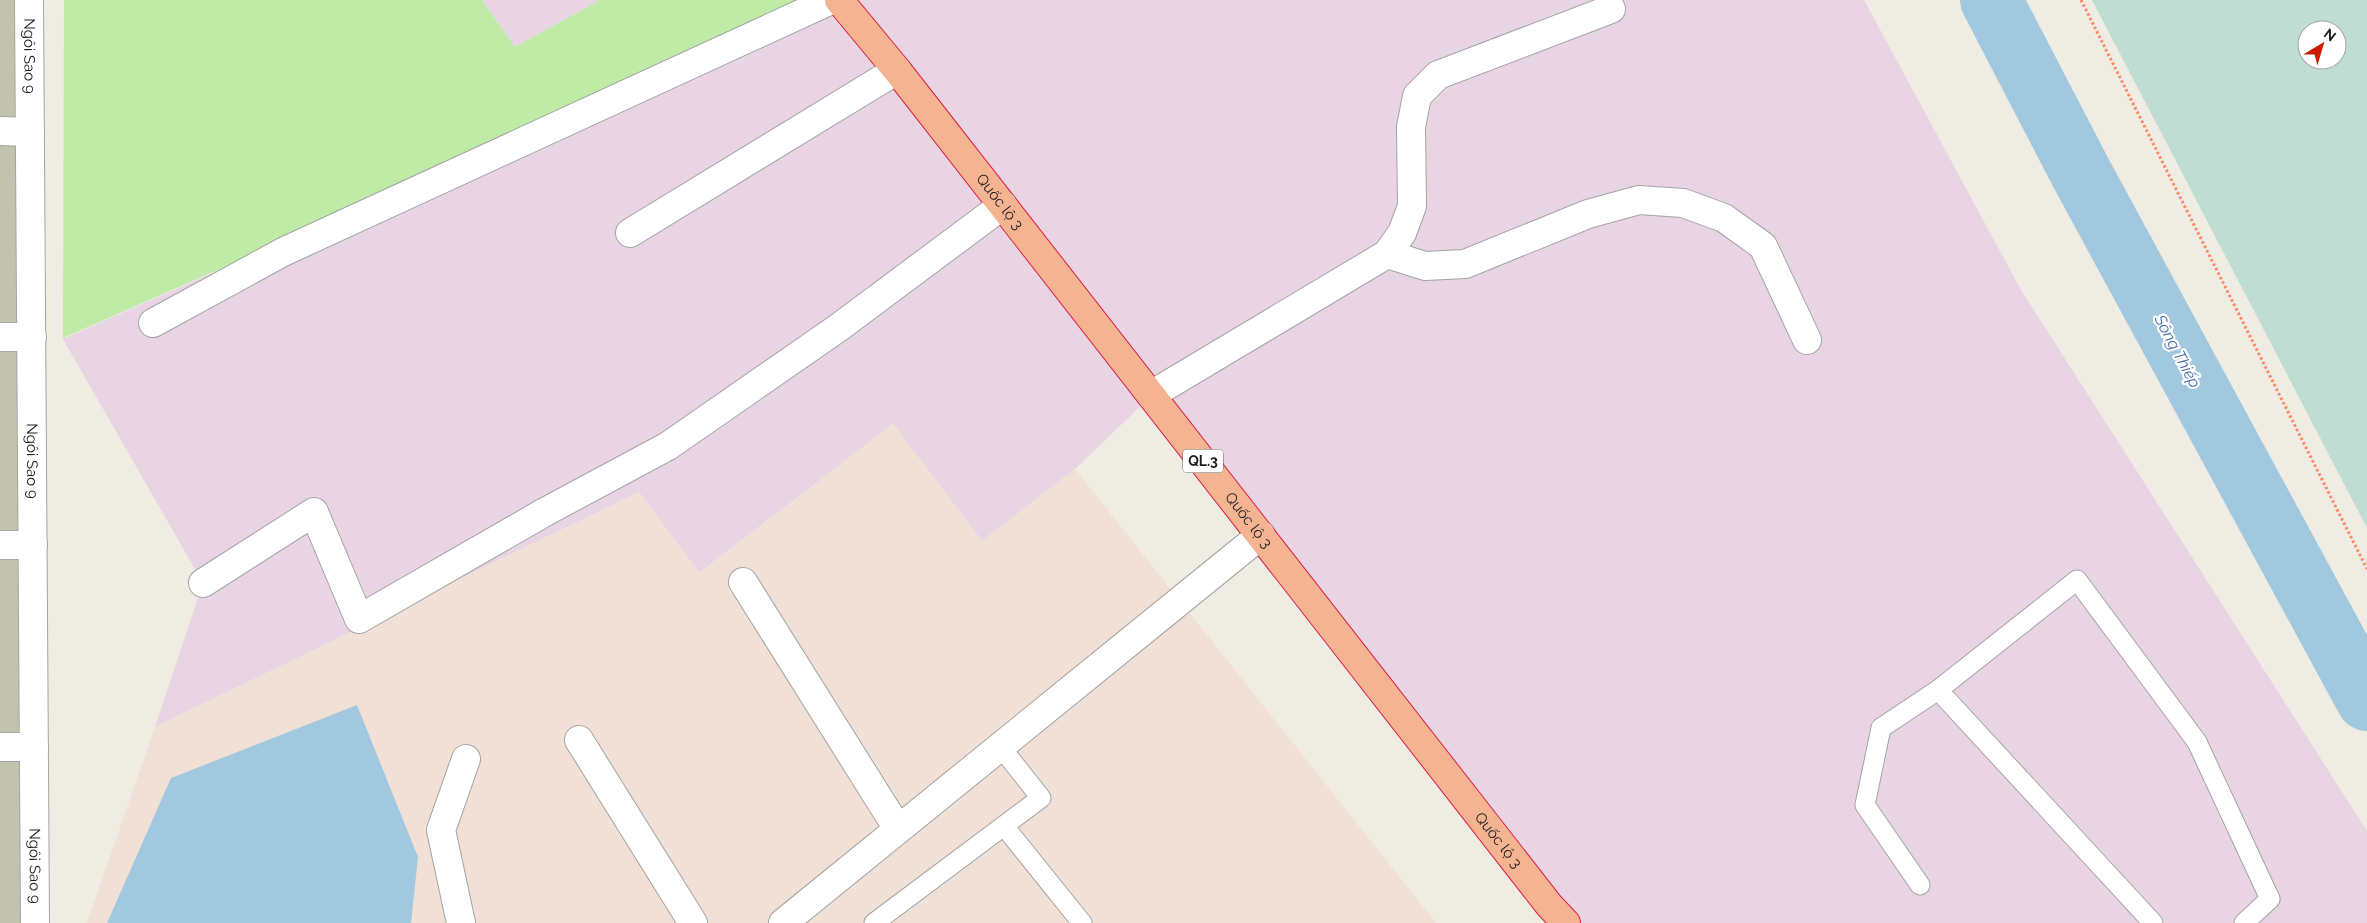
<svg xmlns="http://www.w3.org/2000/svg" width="2367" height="923" viewBox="0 0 2367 923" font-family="Raleway,sans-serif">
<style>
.industrial{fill:#e8d4e2}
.military{fill:#f1e0d5}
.construction{fill:#c1c3ae}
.grass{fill:#bfeba6}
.wetland{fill:#bfddd3;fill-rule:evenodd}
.water{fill:#a1c8de}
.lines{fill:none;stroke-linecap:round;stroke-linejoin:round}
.river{stroke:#a1c8de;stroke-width:62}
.service-casing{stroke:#a4a4a4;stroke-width:21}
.minor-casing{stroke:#a4a4a4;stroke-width:30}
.trunk-casing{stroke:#de1e46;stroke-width:30}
.path{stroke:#fe8864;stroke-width:3;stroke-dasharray:2.5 2.5;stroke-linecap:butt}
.service{stroke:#fff;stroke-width:19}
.minor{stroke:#fff;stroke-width:28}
.trunk{stroke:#f4b492;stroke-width:28}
.labels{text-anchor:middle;stroke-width:4.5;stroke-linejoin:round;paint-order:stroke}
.shield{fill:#fff;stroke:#616161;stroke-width:1}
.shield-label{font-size:14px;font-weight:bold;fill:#1d1d1d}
.street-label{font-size:15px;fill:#1d1d1d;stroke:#fff}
.water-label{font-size:16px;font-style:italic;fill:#476db0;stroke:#fff}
</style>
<rect width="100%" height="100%" fill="#efece3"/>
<path class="industrial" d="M482,0h118l-85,47z
M830,0h1034l157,290 346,541v92h-801l-416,-526 -75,72 -93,72 -89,-117 -194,149 -60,-81 -484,235 48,-144 -140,-244z"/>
<path class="military" d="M893,424l89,117 93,-72 361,454h-1349l68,-196 484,-235 61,81z"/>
<path class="construction" d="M0,0h29l6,923h-35z"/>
<path class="grass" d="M64,0h418l33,47 85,-47h230l-767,338z"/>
<path class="wetland" d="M2092,0h275v528zM2307,30h30v30h-30z"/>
<path class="water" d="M357,705l61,152 -7,66h-304l64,-145z"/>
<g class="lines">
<path class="river" d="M1991,0l90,173 286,527"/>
<defs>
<path id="service" d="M1004,826l78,97
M1920,885l-55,-80 16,-77 57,-38
M874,923l167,-125 -41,-52
M2153,923l-215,-233 139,-110 120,162 73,157 -26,24"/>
<g id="minor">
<path id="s1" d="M29,0l6,923"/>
<path d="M0,131l30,1"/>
<path d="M630,233l267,-163"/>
<path d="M1387,254l38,12 40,-2 123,-50 51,-14 44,3 41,15 39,28 44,94"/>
<path d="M153,323l130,-71 548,-252"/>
<path d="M0,337h32"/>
<path d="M1151,395l236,-141 15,-21 10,-27 -1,-79 6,-31 21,-21 173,-66"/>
<path d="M0,545h33"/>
<path d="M743,582l155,247"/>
<path d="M203,583l111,-71 45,107 186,-107 123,-66 170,-118 165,-123"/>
<path d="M579,740l114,183"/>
<path d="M0,747h34"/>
<path d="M461,923l-20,-93 25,-71"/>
<path d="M783,923l478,-388"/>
</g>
<g id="trunk">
<path id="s2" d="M839,0l58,70 652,835 17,18"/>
</g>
</defs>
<use href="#service" class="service-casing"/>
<use href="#minor" class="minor-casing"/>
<use href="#trunk" class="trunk-casing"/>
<path class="path" d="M2081,0l286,569"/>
<use href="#service" class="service"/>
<use href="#minor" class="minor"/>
<use href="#trunk" class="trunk"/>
</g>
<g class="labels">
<rect class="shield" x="1183" y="449.5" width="40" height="23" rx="4"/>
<g class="shield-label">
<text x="1203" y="466">QL.3</text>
</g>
<g class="street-label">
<text dy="5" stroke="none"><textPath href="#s1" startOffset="56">Ngôi Sao 9</textPath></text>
<text dy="5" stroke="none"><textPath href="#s2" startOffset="258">Quốc lộ 3</textPath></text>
<text dy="5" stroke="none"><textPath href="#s1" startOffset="461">Ngôi Sao 9</textPath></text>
<text dy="5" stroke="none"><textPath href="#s2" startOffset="662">Quốc lộ 3</textPath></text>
<text dy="5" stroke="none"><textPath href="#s2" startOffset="1068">Quốc lộ 3</textPath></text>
<text dy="5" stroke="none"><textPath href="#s1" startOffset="866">Ngôi Sao 9</textPath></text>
</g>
<g class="water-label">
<text transform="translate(2178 351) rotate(62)" y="6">Sông Thiếp</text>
</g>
</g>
<g transform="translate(2322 45) rotate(38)"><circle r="24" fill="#ffffff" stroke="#a5a5a5"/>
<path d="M0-4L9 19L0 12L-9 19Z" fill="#ca1b00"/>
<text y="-8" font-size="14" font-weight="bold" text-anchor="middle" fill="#1d1d1d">N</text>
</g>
</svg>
